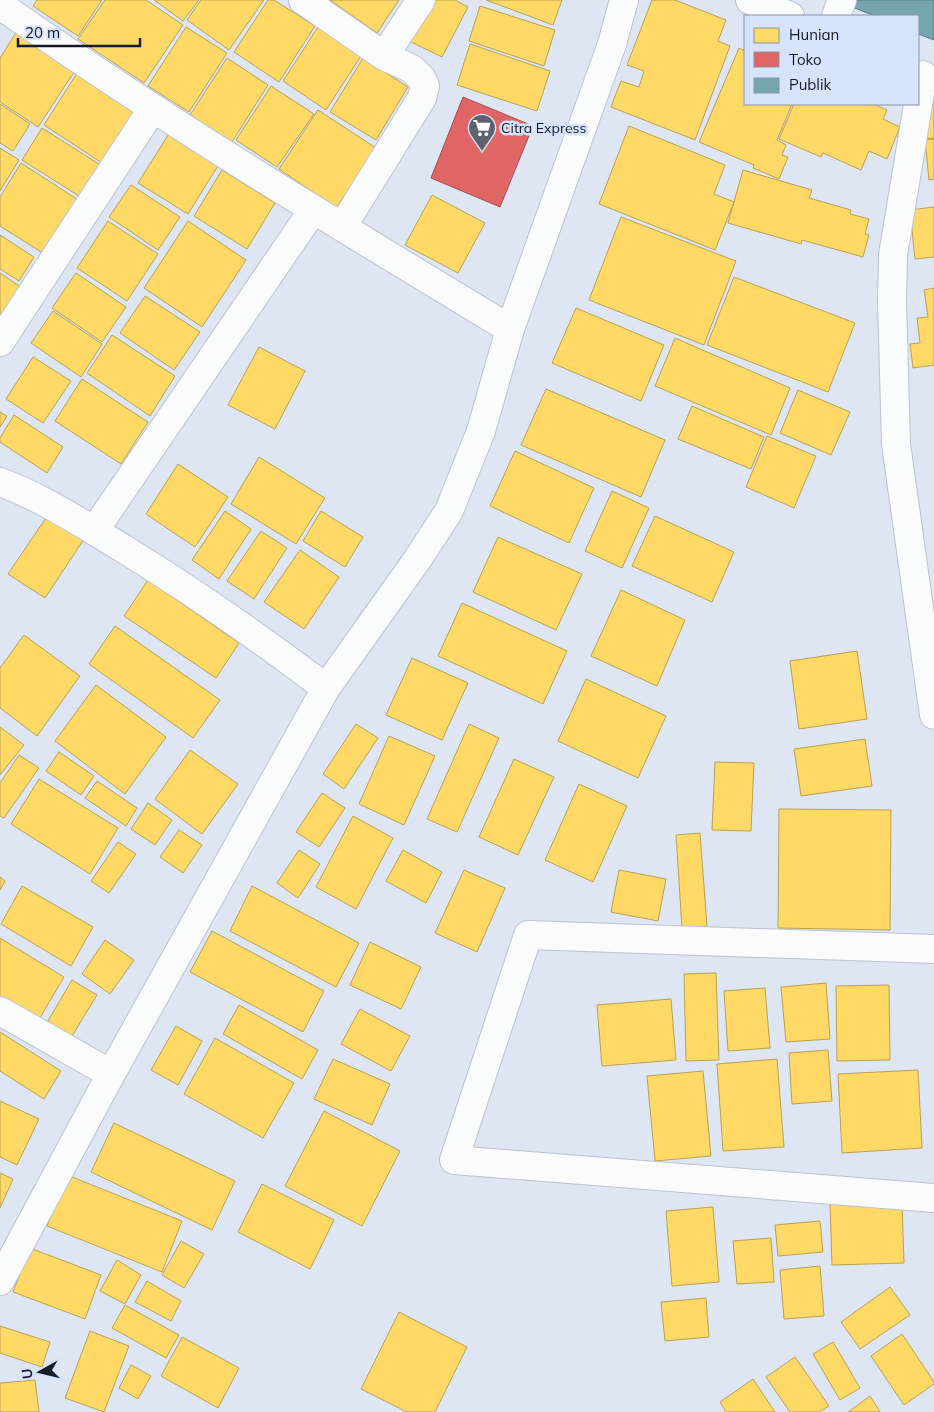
<svg xmlns="http://www.w3.org/2000/svg" width="934" height="1412" viewBox="0 0 934 1412" font-family="Mulish,sans-serif">
<style>
.homes{fill:#ffd966;stroke:#b9a053}
.shops{fill:#e06666;stroke:#a35053}
.public{fill:#76a5af;stroke:#597c86}
.lines{fill:none;stroke-linecap:round;stroke-linejoin:round}
.minor-casing{stroke:#bcc3cf;stroke-width:30}
.minor{stroke:#fafbfd;stroke-width:28}
.labels{text-anchor:middle;stroke-width:5;stroke-linejoin:round;paint-order:stroke}
.poi-label{font-size:14px;fill:#161b26;stroke:#d5e3fc;text-anchor:start}
</style>
<rect width="100%" height="100%" fill="#dee6f3"/>
<path class="homes" d="M37,0h65l-24,36 -45,-30z
M105,0h41l37,25 -39,58 -66,-44z
M154,0h45l-16,21z
M201,0h63l-35,50 -42,-30z
M268,0h6l41,26 -36,56 -45,-30z
M330,0h69l-22,33z
M430,0h25l13,7 -26,50 -33,-16z
M486,0h76l-9,25z
M652,0h23l51,20 -8,21 12,5 -35,94 -84,-33 10,-26 18,6 5,-16 -17,-6z
M480,6l75,24 -11,36 -75,-25z
M186,27l41,26 -38,59 -41,-26z
M318,27l43,29 -35,54 -43,-29z
M17,31l59,38 -38,58 -38,-25v-44z
M470,44l80,27 -13,40 -80,-26z
M739,48l6,3v53h47l-15,36 9,5 -4,10 6,2 -9,22 -26,-11 1,-3 -55,-23z
M227,58l41,27 -36,57 -42,-27z
M363,58l45,29 -32,53 -46,-28z
M79,70l58,38 -35,55 -58,-38z
M271,86l43,28 -37,53 -41,-27z
M934,103v35l-8,1 -5,-35z
M0,104l30,20 -17,27 -13,-8z
M794,104h79l14,6 -4,9 17,8 -13,32 -18,-8 -8,19 -38,-17 -2,4 -42,-18z
M318,110l58,38 -40,60 -57,-39z
M629,126l96,39 -11,29 20,8 -19,48 -116,-46z
M42,128l57,36 -20,32 -57,-36z
M172,129l49,32 -33,53 -50,-31z
M934,139v40l-5,1 -4,-40z
M0,148l19,12 -19,31z
M21,163l59,38 -34,54 -46,-29v-29z
M222,170l53,33 -28,46 -53,-33z
M743,170l69,20 -3,8 42,12 -1,4 19,5 -4,15 4,1 -6,22 -61,-17 -1,4 -73,-21z
M131,185l49,32 -22,33 -49,-33z
M432,195l53,28 -27,50 -53,-28z
M934,207v50l-19,2 -5,-49z
M621,217l115,44 -32,84 -115,-45z
M108,221l50,33 -31,47 -50,-33z
M188,221l58,39 -44,67 -58,-39z
M0,235l34,22 -15,24 -19,-12z
M0,273l22,15 -22,33z
M76,273l50,34 -24,35 -50,-34z
M734,277l121,46 -27,69 -121,-47z
M934,288v77l-21,3 -3,-24 10,-1 -3,-25 11,-1 -4,-27z
M145,296l55,36 -26,38 -54,-37z
M576,308l88,37 -23,56 -89,-38z
M53,311l49,33 -21,33 -50,-34z
M112,335l63,41 -25,40 -63,-43z
M675,338l115,50 -19,47 -116,-49z
M259,347l46,24 -30,58 -47,-24z
M33,357l38,24 -28,42 -37,-24z
M82,379l66,43 -27,42 -66,-43z
M546,389l119,51 -24,57 -120,-52z
M798,390l52,22 -19,43 -51,-22z
M692,406l72,31 -13,32 -73,-30z
M0,412l7,4 -7,11z
M14,415l49,32 -16,26 -47,-31v-4z
M767,436l49,20 -22,52 -48,-21z
M515,451l79,37 -25,55 -79,-37z
M259,457l66,41 -29,46 -65,-40z
M178,464l50,33 -33,50 -49,-33z
M612,491l37,17 -27,60 -37,-17z
M225,511l26,18 -32,50 -27,-19z
M321,511l42,26 -18,30 -42,-26z
M48,515l36,24 -39,59 -37,-24z
M655,516l79,36 -22,50 -80,-36z
M261,531l26,17 -33,51 -27,-18z
M498,537l84,37 -26,56 -83,-38z
M300,550l39,27 -35,52 -40,-27z
M148,580l91,63 -23,35 -92,-62z
M621,590l64,30 -28,66 -66,-30z
M462,603l105,48 -24,53 -105,-48z
M115,626l105,74 -27,38 -104,-74z
M24,635l56,41 -43,60 -37,-28v-40z
M857,651l10,68 -68,10 -9,-68z
M412,658l56,25 -26,57 -56,-25z
M586,679l80,37 -28,62 -80,-37z
M96,685l70,52 -41,57 -70,-53z
M356,724l22,14 -34,51 -21,-15z
M469,724l30,14 -42,94 -30,-13z
M0,727l24,18 -24,30z
M389,736l46,20 -31,69 -45,-21z
M865,739l7,47 -71,10 -7,-47z
M190,750l48,34 -36,50 -47,-35z
M59,752l35,24 -13,19 -35,-24z
M19,755l20,13 -35,50 -4,-2v-33z
M514,759l40,18 -36,78 -39,-18z
M715,762l39,1 -3,68 -39,-1z
M39,779l79,49 -28,46 -79,-50z
M97,781l40,27 -11,18 -41,-28z
M579,784l48,22 -34,76 -48,-22z
M322,793l23,15 -26,39 -23,-15z
M148,803l24,17 -17,25 -24,-16z
M779,809l112,1 -1,120 -112,-2z
M353,816l40,22 -37,71 -40,-22z
M179,830l23,15 -19,28 -23,-16z
M700,833l7,93 -25,2 -6,-93z
M118,842l18,12 -27,39 -18,-12z
M299,850l21,14 -22,34 -21,-15z
M403,850l39,22 -16,31 -40,-22z
M464,870l41,18 -28,64 -42,-19z
M619,870l47,9 -8,42 -47,-9z
M0,877l5,4 -5,9z
M22,886l71,41 -22,39 -70,-42z
M252,886l107,57 -23,44 -106,-56z
M212,931l112,60 -21,41 -113,-60z
M0,938l64,39 -27,46 -37,-23z
M105,940l29,20 -24,34 -28,-20z
M370,942l51,25 -20,42 -51,-24z
M716,973l3,87 -33,1 -2,-87z
M72,980l25,15 -28,46 -24,-15z
M826,983l4,56 -44,3 -5,-55z
M889,985l1,75 -53,1 -1,-75z
M765,988l5,60 -42,3 -4,-60z
M671,999l5,61 -74,6 -5,-61z
M239,1005l79,45 -16,29 -79,-45z
M360,1009l50,27 -19,35 -50,-27z
M176,1026l26,15 -24,44 -27,-15z
M0,1032l61,39 -17,28 -44,-28z
M215,1038l79,45 -31,55 -79,-44z
M828,1050l4,51 -40,3 -3,-51z
M333,1059l57,25 -18,41 -58,-26z
M777,1059l7,88 -61,4 -6,-87z
M918,1070l4,78 -80,5 -4,-79z
M703,1071l8,85 -56,5 -8,-85z
M0,1101l39,18 -22,46 -17,-8z
M324,1111l76,40 -38,75 -77,-40z
M114,1123l121,58 -23,49 -121,-58z
M0,1173l13,6 -13,29z
M67,1175l115,46 -20,51 -115,-46z
M262,1184l72,36 -24,49 -72,-37z
M902,1203l2,60 -72,2 -2,-61z
M713,1207l6,75 -47,4 -6,-75z
M820,1221l3,31 -45,4 -3,-31z
M771,1238l3,44 -37,2 -4,-43z
M181,1241l23,13 -20,34 -22,-13z
M30,1248l71,27 -16,44 -72,-27z
M117,1260l24,15 -16,29 -25,-13z
M820,1266l4,50 -40,3 -4,-49z
M147,1281l34,20 -10,20 -36,-19z
M890,1287l20,28 -50,34 -19,-27z
M706,1298l3,39 -44,4 -4,-39z
M125,1305l54,30 -13,23 -54,-30z
M399,1312l68,35 -32,65h-28l-46,-23z
M0,1326l50,16 -8,25 -42,-14z
M90,1331l39,15 -25,66 -39,-14z
M902,1334l32,48v2l-30,21 -33,-49z
M182,1337l57,31 -21,40 -57,-32z
M833,1342l27,46 -20,12 -27,-46z
M795,1357l34,49 -10,6h-29l-24,-35z
M131,1365l20,11 -13,23 -19,-11z
M753,1379l22,33h-49l-6,-10z
M35,1380l4,32h-39v-29z
M870,1396l10,16h-32z"/>
<path class="shops" d="M463,97l70,29 -33,81 -69,-29z"/>
<path class="public" d="M855,0h79v40l-16,-6v-18h-43l-23,-9z"/>
<g class="lines">
<defs>
<path id="minor" d="M303,0l81,56 28,13 10,10 3,7 -3,12 -80,129
M750,0l40,16
M0,5c165,116 338,220 510,324
M836,16l6,-16
M384,56l37,-56
M923,75l-30,180 -1,46 4,143 38,271
M0,342l153,-234
M0,482c44,16 84,43 124,67 70,43 137,90 202,139
M94,531l219,-321
M934,949l-406,-14 -74,225 480,38
M0,1011l111,63
M0,1281l111,-207 215,-386 91,-128 32,-49 32,-80 29,-102 102,-285 12,-44"/>
</defs>
<use href="#minor" class="minor-casing"/>
<use href="#minor" class="minor"/>
</g>
<defs>
<symbol id="supermarket-pin" viewBox="-11 -11 22 30"><path d="M0 17L-7.5 6A9.5 9.5 0 1 1 7.5 6Z" fill="#5c626e" stroke="#d5e3fc"/><path d="M-6-5.5h2.5l.6 2H6L4.5 2H-2.5L-4.4-4H-6ZM-1.5 3.2a1.3 1.3 0 1 0 .1 0ZM3 3.2a1.3 1.3 0 1 0 .1 0Z" fill="#fff"/></symbol>
</defs>
<g fill-rule="evenodd">
<use href="#supermarket-pin" x="466" y="112" width="32" height="43"/>
</g>
<g class="labels">
<g class="poi-label">
<text x="501" y="133">Citra Express</text>
</g>
</g>
<rect x="744" y="15" width="175" height="90" fill="#d5e3fc" stroke="#8993a6"/>
<rect x="754" y="28" width="25" height="15" fill="#ffd966" stroke="#8993a6"/>
<text x="789" y="40" font-size="15" fill="#161b26">Hunian</text>
<rect x="754" y="52" width="25" height="15" fill="#e06666" stroke="#8993a6"/>
<text x="789" y="65" font-size="15" fill="#161b26">Toko</text>
<rect x="754" y="78" width="25" height="15" fill="#76a5af" stroke="#8993a6"/>
<text x="789" y="90" font-size="15" fill="#161b26">Publik</text>
<g transform="translate(40 1372) rotate(262)" stroke="#d5e3fc" stroke-width="4" paint-order="stroke">
<path d="M0-4L9 19L0 12L-9 19Z" fill="#161b26"/>
<text y="-8" font-size="14" font-weight="bold" text-anchor="middle" fill="#161b26">U</text>
</g>
<path d="M18 38v8h122v-8" fill="none" stroke="#161b26" stroke-width="2.5"/>
<text x="25" y="38" font-size="15" fill="#161b26" stroke="#d5e3fc" stroke-width="4" paint-order="stroke">20 m</text>
</svg>
